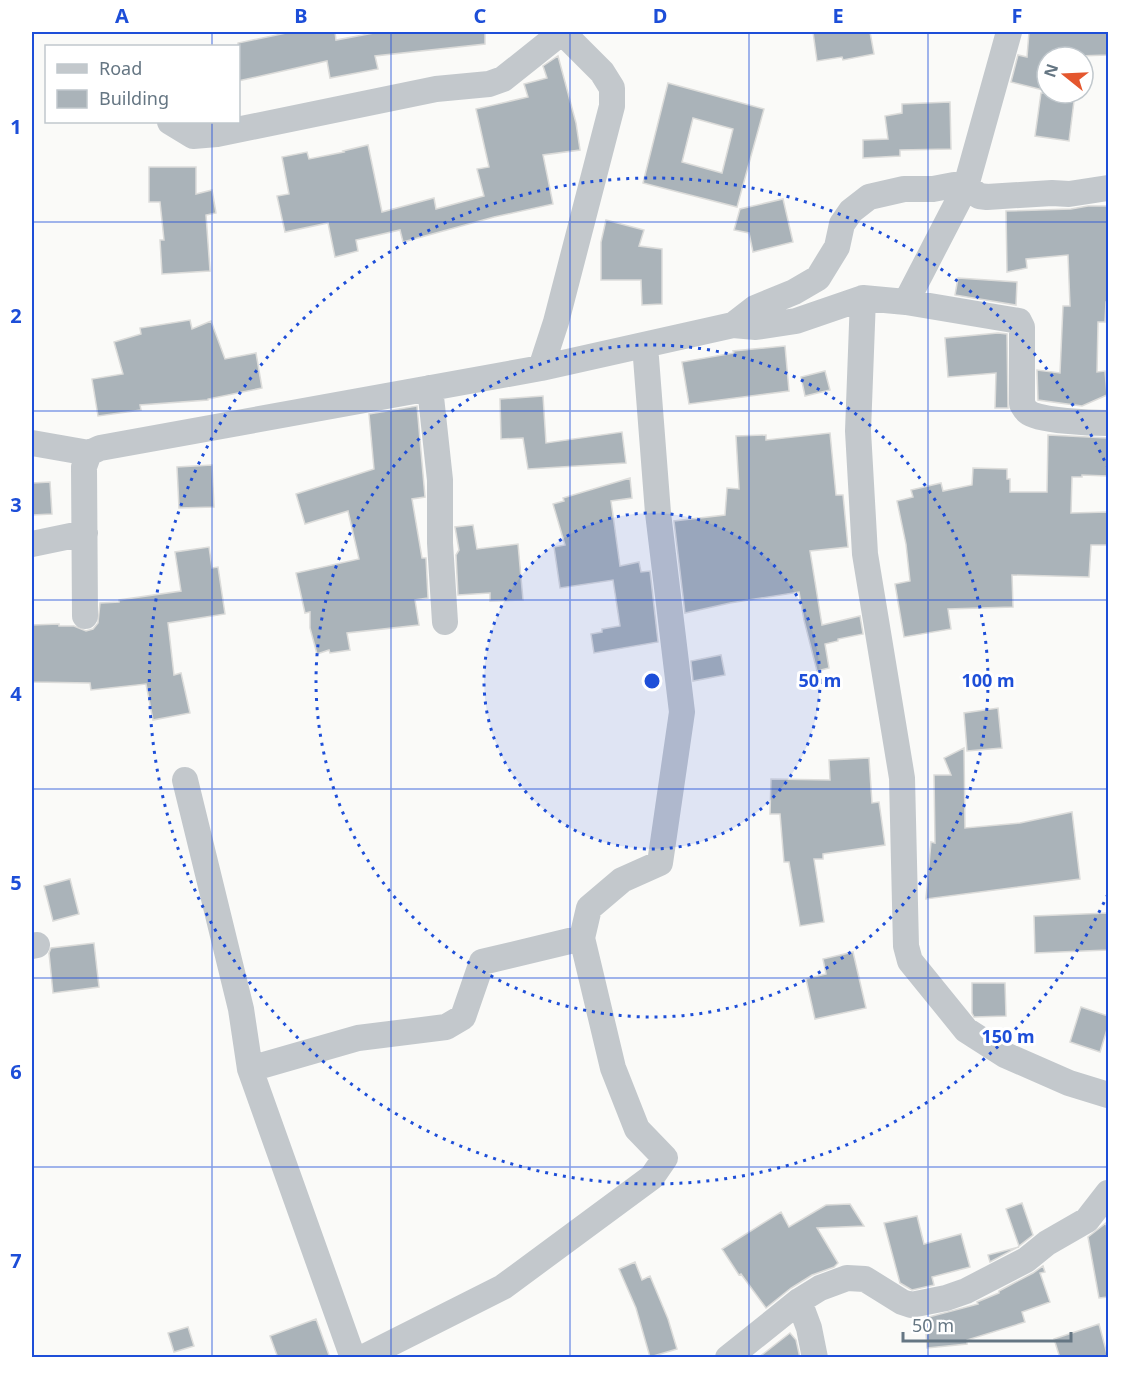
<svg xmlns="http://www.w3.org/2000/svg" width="1140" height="1389" viewBox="0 0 1140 1389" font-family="'Noto Sans',sans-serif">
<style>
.building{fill:#aab3b9;stroke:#dcdcda;stroke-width:1.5;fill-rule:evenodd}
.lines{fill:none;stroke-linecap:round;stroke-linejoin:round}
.street{stroke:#c3c8cc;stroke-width:26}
.grid{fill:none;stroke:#1d4ed8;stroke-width:1.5;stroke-opacity:0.55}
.ring{fill:none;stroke:#1d4ed8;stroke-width:3;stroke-dasharray:3 6}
.centre{fill:#1d4ed8;stroke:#fff;stroke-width:3}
.ring-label{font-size:18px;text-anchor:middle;font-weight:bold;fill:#1d4ed8;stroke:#fff;stroke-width:6;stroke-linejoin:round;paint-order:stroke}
.neatline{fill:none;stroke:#1d4ed8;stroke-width:2}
.grid-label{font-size:20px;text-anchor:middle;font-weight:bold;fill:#1d4ed8}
</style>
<rect width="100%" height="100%" fill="#fafaf8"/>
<path class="building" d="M291,32h44l1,8 43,-8h106v12l-110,12 3,13 -48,9 -3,-17 -89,20v-38z
M813,32h57l4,22 -31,6 -1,-3 -25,4z
M1029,32h79v23l-61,2v34l-36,-9 7,-27 9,2z
M558,56l18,67 4,27 -37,5 10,49 -59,13 -91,25 -3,-12 -44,10 2,11 -23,6 -7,-34 -43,9 -8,-36 12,-2 -7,-37 25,-5 2,7 35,-7 -1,-1 25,-6 14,67 52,-14 2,11 48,-13 -7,-27 12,-2 -13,-58 52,-12 -4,-13 23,-6 -4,-12z
M668,83l96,26 -27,98 -94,-24zM693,118l40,11 -11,44 -40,-11z
M1041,93h19l-2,6 16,2 -5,40 -34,-5z
M950,102l1,47 -51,1v6l-37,2v-18l25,-1 -3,-23 17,-3v-9z
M149,167h47v27l16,-4 4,23 -10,2 4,56 -48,3 -2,-34h4l-4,-38h-11z
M783,199l10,43 -40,10 -4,-19 -15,-3 6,-21z
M1088,206h20v44h-1l1,52h-2l-1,20h-7l-1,50 8,-1 2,24 -25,11 -44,-6 -1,-30 23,3 3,-67h7l-2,-51 -42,4 1,9 -20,4 -1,-61 65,-2z
M606,220l38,10 -5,16 23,3v55l-20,1 -1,-25h-40v-38z
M958,278l59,4 -1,23 -61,-10z
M190,320l2,9 19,-8 14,38 31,-6 6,35 -54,11v1l-68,5 1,5 -43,6 -6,-37 31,-5 -9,-32 27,-8 -1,-6z
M998,333l9,1 1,74h-13l1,-35 -48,4 -3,-39z
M785,346l4,45 -100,13 -7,-42 52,-9 -1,-2z
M825,371l5,19 -25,6 -4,-19z
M543,396l3,47 76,-11 4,31 -98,6 -5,-31 -22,1 -1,-40z
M417,406l8,91 -13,2 10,59h4l2,40 -13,2 4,25 -72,8 3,17 -20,3 -1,-3 -12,4 -7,-26v-16l-5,1 -9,-40 63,-14 -11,-48 -43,13 -9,-30 78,-25 -5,-55z
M830,433l6,62h7l5,52 -38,4 12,74 38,-9 3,18 -25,5v2l-13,3 4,24 -12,3 -13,-51 -5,-28 -69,11 -45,10 -11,-92 51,-6 2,-27 12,1 -3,-53 30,-1v5z
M1048,435l60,3v38l-26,-1v2h-10l-1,36 37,-1v33h-17l-2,32 -77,-2 1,32 -65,2 3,20 -47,8 -9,-53 15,-3 -4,-37 -9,-43 16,-4 -2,-7 30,-7 2,8 29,-6 1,-17 34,1v10h3v13h37z
M212,465l2,42 -35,1 -2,-41z
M630,478l2,20 -21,3 9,65 19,-4 2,10 9,-1 8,71 -64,11 -3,-19 11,-2v-3l18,-3 -7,-46 -53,8 -6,-41 11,-2 -12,-41 11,-3 -1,-3z
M50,482l2,32 -20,1v-32z
M473,525l4,24 41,-5 5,56 -33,1v-8l-32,2 -2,-40 3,-5 -4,-23z
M209,547l3,21 6,-1 7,47 -57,9 6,52 7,-2 9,40 -37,7 -7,-36 -55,6 -1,-7 -58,-1v-57l27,-1v2h15l12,5 7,-2 5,-6 2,-20 19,-1v-2l62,-9 -6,-39z
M721,655l4,20 -32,6 -2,-20z
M998,708l4,40 -35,3 -3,-38z
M964,748l1,80 55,-5 52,-11 8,67 -154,20 5,-57 4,1 -1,-68h17l-7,-17z
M869,758l3,45 7,-1 6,43 -62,9v5h-9l10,63 -24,4 -11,-64h-5l-4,-48h-10l1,-35 59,1 -1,-20z
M70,879l9,35 -26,7 -9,-35z
M1108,913v37l-73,3 -1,-37z
M94,943l5,44 -46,6 -4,-40 2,-5z
M853,952l13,56 -51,11 -9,-40 20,-5 -3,-15z
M972,983h33l1,33 -32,1 -2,-4z
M1081,1007l27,9v10l-8,26 -30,-10z
M1022,1203l11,32 -14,11 -13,-37z
M850,1204l14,22 -47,2 21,35 -4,4 -22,8 -21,13 -25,20 -25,-34 -2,1 -17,-26 59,-37 8,15 37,-22z
M917,1216l7,28 37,-10 9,33 -38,10 2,8 -22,5 -12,-7 -16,-60z
M1106,1223l2,14v60l-9,1 -11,-61z
M1019,1247h-1l-28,15 -2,-7z
M635,1262l7,18 8,-4 18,43 9,30 -27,8 -14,-49 -17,-39z
M1043,1266l2,6 -5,1 10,29 -28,10 3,10 -58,18v4l-40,4 -2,-30 53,-14 -1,-2 22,-9v-2l34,-18z
M316,1319l14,39h-52l-8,-22z
M1099,1324l9,34h-48l-6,-19z
M188,1327l6,19 -20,6 -6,-19z
M790,1333l6,7 4,18h-42z"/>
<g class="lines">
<path class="street" d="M170,122l23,14 24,-2 219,-45 53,-5 14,-5 59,-47
M863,298l-5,133 7,123 37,224 4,168 4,15 56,69 39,25 64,28 39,12
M906,302l113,19 3,6v77c2,3 3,6 6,8 10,9 65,11 80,11
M733,325l22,-17 39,-16 24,-14 19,-31 5,-23 9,-13 18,-14 35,-8h29l21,-4 12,1 13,10 8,1 65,-4 17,1 39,-6
M541,368l15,-46 56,-216v-18l-10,-16 -40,-40
M430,388l10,92v63l5,79
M32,443l57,10
M32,544l53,-11
M85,616l-1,-149 5,-14 11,-5 441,-80 192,-43 23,2 40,-6 67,-23 43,4 60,-116 43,-154
M185,780l56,229 9,60 103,289
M32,946l5,-1
M250,1069l108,-31 88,-11 17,-10 19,-55 100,-24
M799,1301l10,27 6,30
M362,1358l141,-71 149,-110 13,-19 -28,-29 -24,-61 -31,-130 7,-30 33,-28 38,-17 22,-151 -24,-199 -13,-168
M728,1358l71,-57 21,-13 27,-10 18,1 37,23 9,3 35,-7 20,-7 60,-31 21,-17 40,-23 21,-27"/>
</g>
<path class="grid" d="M212,32v14M391,32v1326M570,32v1326M749,32v1326M928,32v1326M212,122v1236M32,222h1076M32,411h1076M32,600h1076M32,789h1076M32,978h1076M32,1167h1076"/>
<circle cx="652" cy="681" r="168" fill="#1d4ed8" fill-opacity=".12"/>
<g class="ring">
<circle cx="652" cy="681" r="168"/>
<circle cx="652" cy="681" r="336"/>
<path d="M1108 894A503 503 0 1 1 1108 468"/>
</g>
<circle cx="652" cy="681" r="9" class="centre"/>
<g class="ring-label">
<text x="820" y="687">50 m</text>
<text x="988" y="687">100 m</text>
<text x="1008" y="1043">150 m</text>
</g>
<rect width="1140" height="1389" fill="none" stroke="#ffffff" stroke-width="66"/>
<rect x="45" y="45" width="195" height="78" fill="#ffffff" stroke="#c1c8cd" stroke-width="1.5"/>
<rect x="57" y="64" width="30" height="9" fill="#c3c8cc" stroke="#c1c8cd" stroke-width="1.5"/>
<text x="99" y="75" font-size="18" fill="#657683">Road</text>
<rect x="57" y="90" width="30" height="18" fill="#aab3b9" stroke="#c1c8cd" stroke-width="1.5"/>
<text x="99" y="105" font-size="18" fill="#657683">Building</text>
<g transform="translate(1065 75) rotate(288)"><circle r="28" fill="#ffffff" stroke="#c1c8cd" stroke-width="1.5"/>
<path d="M0-4.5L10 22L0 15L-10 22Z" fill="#e4572e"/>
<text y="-9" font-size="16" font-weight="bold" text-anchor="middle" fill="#657683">N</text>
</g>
<path d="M903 1332v9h168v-9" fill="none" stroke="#657683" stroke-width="3"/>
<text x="912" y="1332" font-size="18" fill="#657683" stroke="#ffffff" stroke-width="4.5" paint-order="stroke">50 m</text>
<rect x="33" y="33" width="1074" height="1323" class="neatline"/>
<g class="grid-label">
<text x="122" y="23">A</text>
<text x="301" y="23">B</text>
<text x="480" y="23">C</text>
<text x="660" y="23">D</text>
<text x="838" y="23">E</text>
<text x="1017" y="23">F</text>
<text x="16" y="134">1</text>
<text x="16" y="323">2</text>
<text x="16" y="512">3</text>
<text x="16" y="701">4</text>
<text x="16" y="890">5</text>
<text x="16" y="1079">6</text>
<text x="16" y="1268">7</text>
</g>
</svg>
